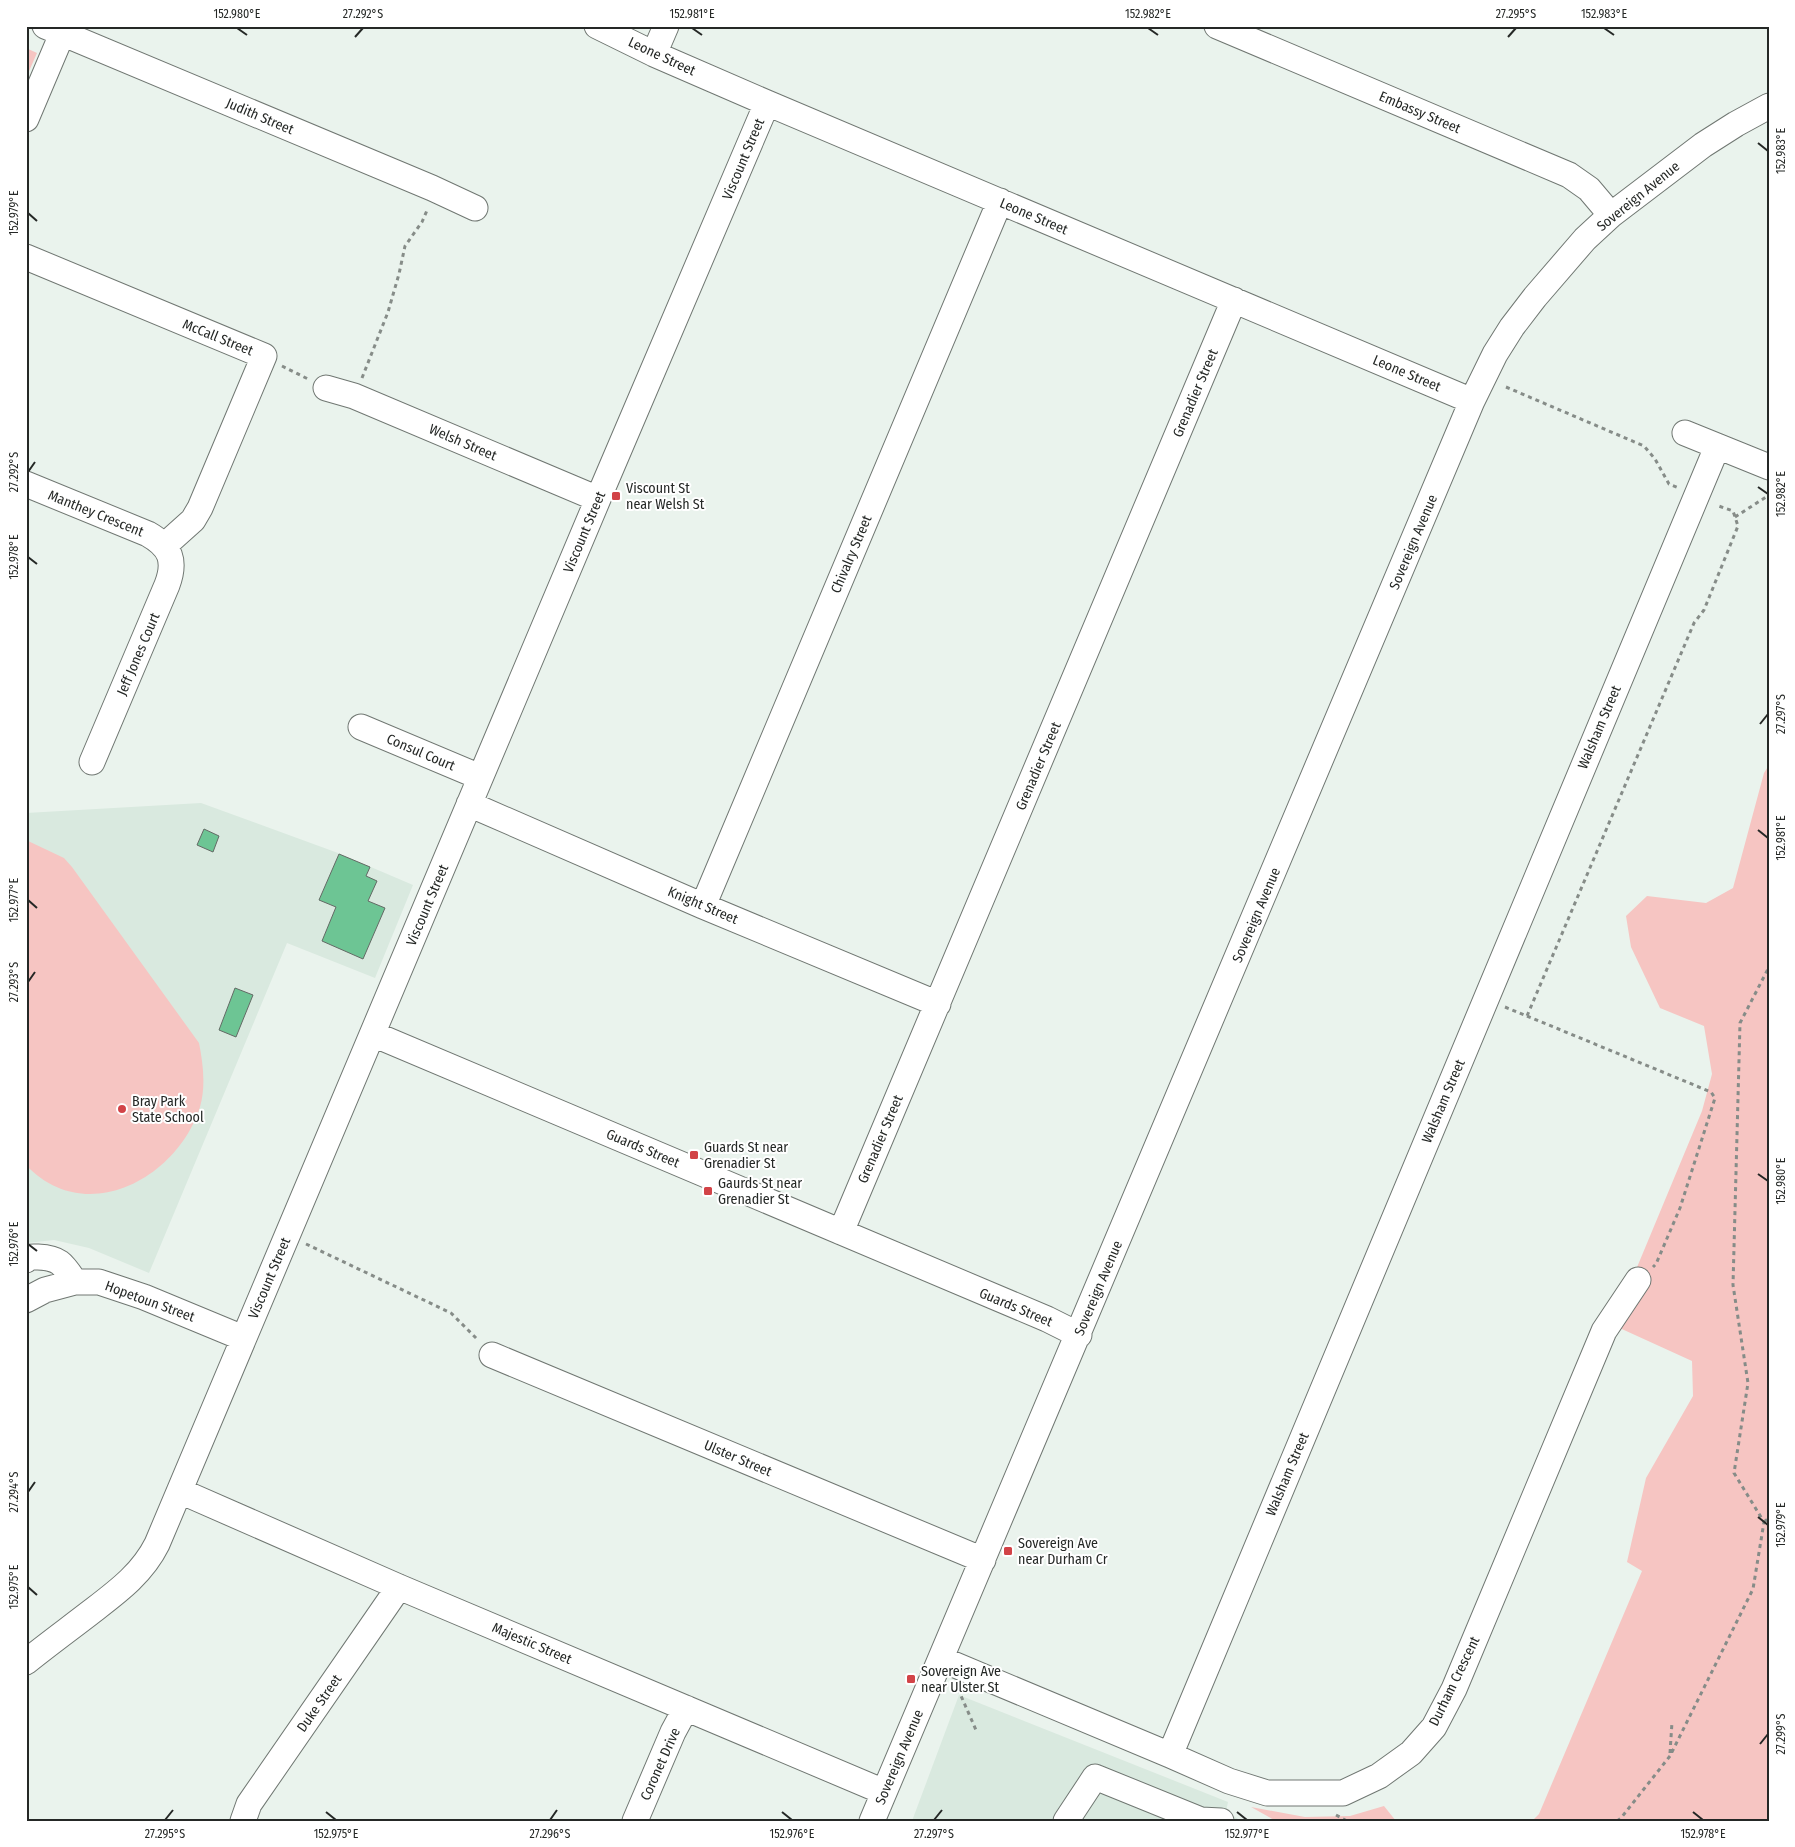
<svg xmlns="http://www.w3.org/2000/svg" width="1795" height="1847" viewBox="0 0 1795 1847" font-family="'Fira Sans Condensed',sans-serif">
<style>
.built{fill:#d9e9df}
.green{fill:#f6c5c2}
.building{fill:#6dc594;stroke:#636a65}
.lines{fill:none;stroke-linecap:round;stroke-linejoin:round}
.minor-casing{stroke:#707772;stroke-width:27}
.path{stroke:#868c88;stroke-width:3;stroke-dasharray:4 4;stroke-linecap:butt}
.minor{stroke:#fff;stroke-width:25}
.ticks{fill:none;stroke:#252826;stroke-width:2}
.poi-dot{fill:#d24347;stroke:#fff;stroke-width:2}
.labels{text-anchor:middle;stroke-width:4;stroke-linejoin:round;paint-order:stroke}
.street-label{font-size:14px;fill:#252826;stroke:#fff}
.poi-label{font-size:14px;fill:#252826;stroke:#fff;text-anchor:start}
.neatline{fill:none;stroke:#252826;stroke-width:2}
.ticks-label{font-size:12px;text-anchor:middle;fill:#252826}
</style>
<rect width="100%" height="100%" fill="#eaf3ed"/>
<path class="built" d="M201,803l137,50 75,32 -38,93 -88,-35 -138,330 -60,-25 -35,-8 -28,3v-430z
M959,1695l269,107 -2,9 15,10h-329z"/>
<path class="green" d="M26,48l11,5 -11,25z
M1769,765v1056h-237l7,-7 103,-243 -15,-9 19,-84 47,-82 -1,-35 -79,-36 89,-214 10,-37 -8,-48 -44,-18 -29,-61 -5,-31 21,-20 59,7 27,-15 31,-115z
M26,840l38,18 8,9 127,176c4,20 7,43 1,64 -23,72 -115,121 -174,58z
M1384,1806l12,15h-120l-25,-14 54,10 45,-1z"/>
<path class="building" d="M204,829l15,7 -6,16 -16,-7z
M339,854l31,13 -4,9 11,5 -9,20 17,7 -22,51 -41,-18 14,-34 -17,-7z
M235,988l18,7 -17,42 -17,-7z"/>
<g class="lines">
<defs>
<path id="minor" d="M45,26l387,162 43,20
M597,26l57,28 113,49 705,298
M1217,26l352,149 20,14 22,26
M654,54l12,-28
M26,119l36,-85
M26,257l238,99 -64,152 -7,12 -29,26
M326,388l28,8 244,103
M1685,433l84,34
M26,484l122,50c23,13 28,27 19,51l-75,177
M361,727l119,50
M469,804l234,102 235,98
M703,906l297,-705
M373,1034l674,285 32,16
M841,1232l393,-932
M26,1260c4,-4 6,-3 12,-3 22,1 25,7 37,25
M26,1300l19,-10 30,-8h24l45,15 99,41
M492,1355l491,205
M180,1491l219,96 485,205
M941,1659l229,96 59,26 38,12h76l36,-17 32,-23 23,-26 20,-38 150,-358 34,-51
M26,1662c21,-17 43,-33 65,-50 26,-20 51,-38 66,-68l441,-1045 169,-396
M1170,1755l547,-1308
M243,1821l6,-17 150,-217
M635,1821l38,-89 13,-24
M872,1821l600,-1420 23,-47 17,-27 23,-30 50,-58 26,-24 92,-70 33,-21 33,-18
M1066,1821l29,-44 106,43 20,1"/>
</defs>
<use href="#minor" class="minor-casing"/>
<path class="path" d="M282,366l26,13
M362,378l26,-66 11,-38 6,-28 17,-24 6,-14
M1506,387l138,59 11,13 14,25 10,4
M1735,517l31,-20 3,-6
M1505,1007l22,9 167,-393 10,-13 34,-84 -5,-15 -17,-6
M1527,1016l184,76 4,6 -35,110 -24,56 -3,3
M306,1244l145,69 27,27
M1764,1522l5,-4
M958,1689l18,41
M1670,1753l2,-31
M1336,1815l11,6
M1617,1821l4,-3 49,-62 83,-167 11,-67 -30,-49 14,-90 -15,-98 7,-262 29,-56"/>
<use href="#minor" class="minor"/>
</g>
<path class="ticks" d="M237,28l10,7M692,28l10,7M1148,28l10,7M1604,28l10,7M355,37l8,-9M1508,37l8,-9M1758,143l10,8M28,213l9,8M28,472l7,-10M1758,487l10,7M28,557l9,7M1760,724l8,-10M1758,830l10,8M28,900l9,8M28,982l7,-10M1758,1174l10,7M28,1244l9,7M28,1492l7,-10M1758,1517l10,8M28,1587l9,8M1760,1744l8,-10M326,1812l10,8M782,1812l10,8M1237,1812l10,8M1693,1812l10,8M165,1820l8,-10M550,1820l7,-10M934,1820l8,-10"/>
<g class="poi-dot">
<rect x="611" y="491" width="10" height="10" rx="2.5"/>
<circle cx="122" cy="1109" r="5"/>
<rect x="689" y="1150" width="10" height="10" rx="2.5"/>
<rect x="703" y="1186" width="10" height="10" rx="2.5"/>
<rect x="1003" y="1546" width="10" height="10" rx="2.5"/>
<rect x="906" y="1674" width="10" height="10" rx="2.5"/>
</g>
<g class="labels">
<g class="street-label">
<text transform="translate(662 56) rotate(25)" y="5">Leone Street</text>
<text transform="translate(1420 112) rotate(23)" y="5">Embassy Street</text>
<text transform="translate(260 116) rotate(23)" y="5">Judith Street</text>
<text transform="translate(743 159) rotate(-67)" y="5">Viscount Street</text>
<text transform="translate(1638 196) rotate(-39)" y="5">Sovereign Avenue</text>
<text transform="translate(1034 216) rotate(23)" y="5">Leone Street</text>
<text transform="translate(218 337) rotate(22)" y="5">McCall Street</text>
<text transform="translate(1407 373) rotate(23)" y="5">Leone Street</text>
<text transform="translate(1195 393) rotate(-67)" y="5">Grenadier Street</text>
<text transform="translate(463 442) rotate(23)" y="5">Welsh Street</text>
<text transform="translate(96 513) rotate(22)" y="5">Manthey Crescent</text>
<text transform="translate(584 532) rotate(-67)" y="5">Viscount Street</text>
<text transform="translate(1413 542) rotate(-67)" y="5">Sovereign Avenue</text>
<text transform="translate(851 554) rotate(-67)" y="5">Chivalry Street</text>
<text transform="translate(138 654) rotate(-67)" y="5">Jeff Jones Court</text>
<text transform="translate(1599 727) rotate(-67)" y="5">Walsham Street</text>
<text transform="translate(421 752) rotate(23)" y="5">Consul Court</text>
<text transform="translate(1038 766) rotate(-67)" y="5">Grenadier Street</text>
<text transform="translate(427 905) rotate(-67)" y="5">Viscount Street</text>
<text transform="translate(703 905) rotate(23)" y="5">Knight Street</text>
<text transform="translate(1256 915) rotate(-67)" y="5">Sovereign Avenue</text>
<text transform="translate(1443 1101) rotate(-67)" y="5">Walsham Street</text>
<text transform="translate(880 1139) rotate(-67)" y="5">Grenadier Street</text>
<text transform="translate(643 1148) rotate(23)" y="5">Guards Street</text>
<text transform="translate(269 1278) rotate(-67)" y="5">Viscount Street</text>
<text transform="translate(1098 1288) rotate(-67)" y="5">Sovereign Avenue</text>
<text transform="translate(150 1301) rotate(20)" y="5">Hopetoun Street</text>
<text transform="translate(1016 1307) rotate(23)" y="5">Guards Street</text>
<text transform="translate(738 1458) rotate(23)" y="5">Ulster Street</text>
<text transform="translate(1287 1474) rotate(-67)" y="5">Walsham Street</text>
<text transform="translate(532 1643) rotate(23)" y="5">Majestic Street</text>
<text transform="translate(1454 1681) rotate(-64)" y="5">Durham Crescent</text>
<text transform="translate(319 1703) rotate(-55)" y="5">Duke Street</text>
<text transform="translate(899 1757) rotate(-67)" y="5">Sovereign Avenue</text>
<text transform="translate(660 1764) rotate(-66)" y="5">Coronet Drive</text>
</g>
<g class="poi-label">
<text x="626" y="493">Viscount St<tspan x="626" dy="16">near Welsh St</tspan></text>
<text x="132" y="1106">Bray Park<tspan x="132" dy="16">State School</tspan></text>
<text x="704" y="1152">Guards St near<tspan x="704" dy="16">Grenadier St</tspan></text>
<text x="718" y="1188">Gaurds St near<tspan x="718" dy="16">Grenadier St</tspan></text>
<text x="1018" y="1548">Sovereign Ave<tspan x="1018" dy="16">near Durham Cr</tspan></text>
<text x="921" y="1676">Sovereign Ave<tspan x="921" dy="16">near Ulster St</tspan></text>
</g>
</g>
<rect width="1795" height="1847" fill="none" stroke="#ffffff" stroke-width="55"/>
<rect x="28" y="28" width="1740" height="1792" class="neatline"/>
<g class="ticks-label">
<text x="237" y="18">152.980°E</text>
<text x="363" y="18">27.292°S</text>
<text x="692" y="18">152.981°E</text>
<text x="1148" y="18">152.982°E</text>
<text x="1516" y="18">27.295°S</text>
<text x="1604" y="18">152.983°E</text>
<text transform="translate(1781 151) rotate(-90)" y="4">152.983°E</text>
<text transform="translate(14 213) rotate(-90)" y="4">152.979°E</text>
<text transform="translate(14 472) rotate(-90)" y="4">27.292°S</text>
<text transform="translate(1781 494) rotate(-90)" y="4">152.982°E</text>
<text transform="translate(14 557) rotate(-90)" y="4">152.978°E</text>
<text transform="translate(1781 714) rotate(-90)" y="4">27.297°S</text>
<text transform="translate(1781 838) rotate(-90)" y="4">152.981°E</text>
<text transform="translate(14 900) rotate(-90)" y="4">152.977°E</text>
<text transform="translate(14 982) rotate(-90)" y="4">27.293°S</text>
<text transform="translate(1781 1181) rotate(-90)" y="4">152.980°E</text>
<text transform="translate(14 1244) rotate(-90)" y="4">152.976°E</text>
<text transform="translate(14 1492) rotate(-90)" y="4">27.294°S</text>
<text transform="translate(1781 1525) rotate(-90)" y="4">152.979°E</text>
<text transform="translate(14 1587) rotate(-90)" y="4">152.975°E</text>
<text transform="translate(1781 1734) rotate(-90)" y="4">27.299°S</text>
<text x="165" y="1838">27.295°S</text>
<text x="336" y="1838">152.975°E</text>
<text x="550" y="1838">27.296°S</text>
<text x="792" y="1838">152.976°E</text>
<text x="934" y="1838">27.297°S</text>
<text x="1247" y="1838">152.977°E</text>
<text x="1703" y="1838">152.978°E</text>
</g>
</svg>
